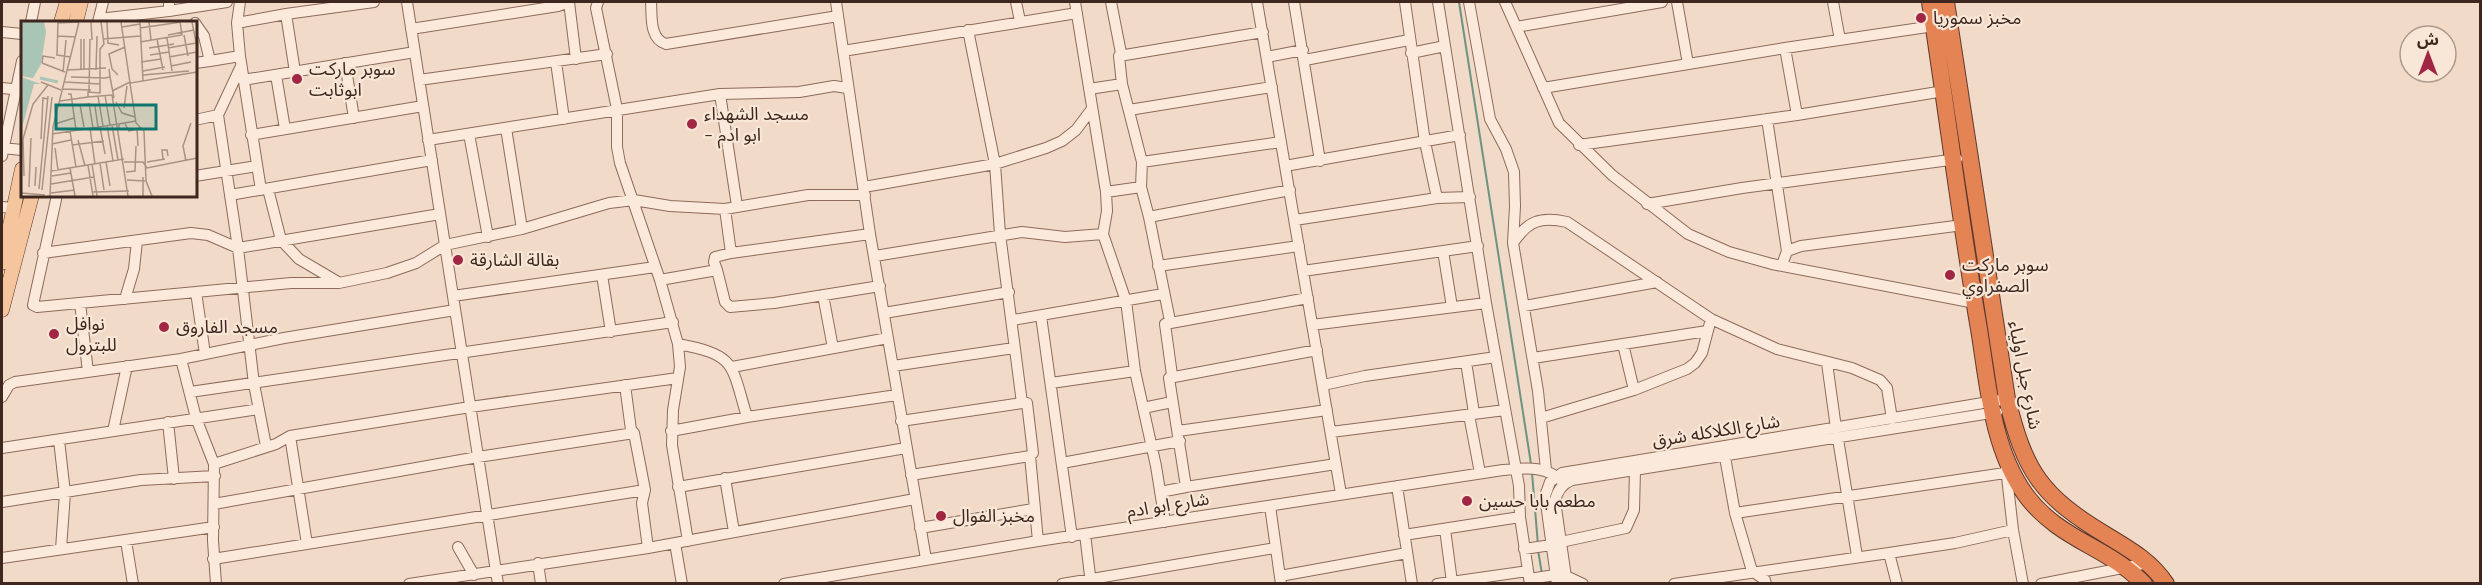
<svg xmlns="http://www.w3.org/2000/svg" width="2482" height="585" viewBox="0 0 2482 585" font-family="'Playfair Display','Noto Sans Arabic',serif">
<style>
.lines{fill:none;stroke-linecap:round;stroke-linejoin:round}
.stream{stroke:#6e9481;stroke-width:2}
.minor-casing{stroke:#8e6a5a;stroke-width:12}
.major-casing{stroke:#5c392f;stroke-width:15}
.highway-casing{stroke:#5c392f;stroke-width:18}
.minor{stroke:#fbeadb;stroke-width:10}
.major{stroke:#f5c59d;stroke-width:14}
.highway{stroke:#e48354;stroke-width:16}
.poi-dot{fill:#a12644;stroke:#f8e7d7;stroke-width:2}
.labels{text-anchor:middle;stroke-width:4.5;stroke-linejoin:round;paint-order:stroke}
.poi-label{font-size:18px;fill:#3e271f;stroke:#f8e7d7;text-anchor:start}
.street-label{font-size:18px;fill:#3e271f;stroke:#f8e7d7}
.inset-river{fill:none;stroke:#a8c5b5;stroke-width:3}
.inset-road{fill:none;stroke:#a99284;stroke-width:1.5}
.view{fill:#0f766e;fill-opacity:0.15;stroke:#0f766e;stroke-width:3}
.inset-edge{fill:none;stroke:#3e271f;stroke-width:3}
</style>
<rect width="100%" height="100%" fill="#f1dac7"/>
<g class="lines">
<path class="stream" d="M1459,2l72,462
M1532,473l6,72
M1538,550l4,24"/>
<defs>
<path id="minor" d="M240,2l-3,21 3,33 21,134
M407,2l91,582
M569,2l7,57
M598,2l-2,6 21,101v38l3,16 40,117 18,64 2,23 -7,43 -1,35 16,96
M651,2c1,13 -2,37 15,42l172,-28
M836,2l34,232 56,325
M1016,2l4,19
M1075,2l31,190 1,19 -4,23 23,67 9,70 21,95 9,56
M1111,2l10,51 -2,3 144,-24
M1257,2l84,492
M1294,2l26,159
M1405,2l20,140 12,56
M1438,2l48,301 33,183 1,31 10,67
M1469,2l21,117 16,30 8,23 1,34 -2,37 25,148 8,79
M1505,2l54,121 53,52 76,59 41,18 43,12 203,39
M1677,2l11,62
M1833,2l7,38
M169,11l58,-9
M286,14l9,58
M99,19l70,-8v-9
M31,22l4,-20
M98,22l5,-20
M195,23l9,13 6,25 30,-5
M237,23l49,-9 88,-12
M1516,27l146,-25
M411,29l147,-23 11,-4
M968,30l27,134 5,70 22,169h5l6,50 -3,3 8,85
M2,32l20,2
M1785,48l12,67
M843,51l234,-38
M1411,53l34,-7
M1119,56l3,28 20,78 -1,25 8,30 21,104 -5,3 7,51 -3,3 17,109 -26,5
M1267,57l36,-7
M1305,60l104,-20
M556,62l8,57
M195,63l15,-2
M345,63l9,55
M241,66l-23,49 20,133 16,136 12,62
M276,75l9,54
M243,80l172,-28
M419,80l188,-26
M2,88l20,2
M1543,88l242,-40 149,-22
M1089,89l33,-5
M720,94l17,112
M1129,110l143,-23
M1767,119l20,132
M195,120l23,-5
M469,134l19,103
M251,135l172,-29
M428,140l292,-46 79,-2 35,-6 13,2
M1579,145l218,-30 147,-24
M2,148l20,2
M2,156l20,-95
M1142,162l139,-20
M1285,166l175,-31
M195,176l62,-10
M864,187l131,-23 51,-16 16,-7 14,-11 15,-20
M268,189l13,51 18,19 39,23
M1106,192l35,-5
M57,195l-24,110 4,2 159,-15
M230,195l202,-35
M1647,204l95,-16 215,-29
M2,207l11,1
M1149,217l141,-27
M1295,220l142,-22 33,-1
M522,229l87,-26 25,-3 36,6 55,3 83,-14h57
M1513,243c15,-22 27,-27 54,-21l144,97 66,30 75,19 28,12 7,8 5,31
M1443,251l9,56
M43,253l148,-20 17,2 30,13 202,-34
M731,253l139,-19
M875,256l147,-24 43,5 38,-3
M1782,265l5,-14 14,-5 162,-21
M1158,266l141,-20
M717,270l8,32 5,5 44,-4 106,-17
M1303,271l175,-25
M602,275l9,57
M660,280l57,-10 -3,-8 1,-5 16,-4 -6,-44
M823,295l10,53
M453,296l202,-29
M125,299l9,-30 3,-28
M80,303l8,69
M1524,306l133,-24
M884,313l125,-21
M1041,316l31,221
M1013,320l150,-26
M1165,324l143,-26
M1312,325l174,-22
M678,344c59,11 53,20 69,73
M1623,344l11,46
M205,354l-9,-62 95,-9h48l48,-10 29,-10 29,-18 77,-16 -16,-101
M1533,358l174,-27
M181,359l15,59 18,46 -1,77 3,43
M1466,362l8,51 -5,2 11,58
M1827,363l9,65
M893,366l121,-18
M732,367l156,-29
M1169,378l148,-28
M1051,383l84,-12
M625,385l6,45 3,3 11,57 -3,13 6,45
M1323,385l42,-9 131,-19
M190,392l483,-70
M2,397l7,-12 6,-3 166,-23 103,-21 171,-28
M1143,408l29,-6
M1541,418l93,-28 53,-21 8,-6 7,-10 9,-34
M901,421l121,-18
M168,422l6,57
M113,431l14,-65
M671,431l76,-14 150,-22
M1178,431l149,-21
M1331,432l174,-22
M290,436l17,108
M1838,439l19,117
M59,440l6,53 -4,56
M2,448l257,-39
M1725,457l10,56 17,58 13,9 1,4
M1062,463l118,-22
M214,464l62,-20 14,-8 180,-29 208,-29
M2006,468l7,62 10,54
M911,475l119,-19
M725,478l9,54
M1397,486l15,98
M678,487l228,-39
M1186,487l150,-23
M2,502l139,-22 74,-4
M214,504l264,-47 156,-24
M1270,506l11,78
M1735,513l270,-40
M920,528l113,-19
M1445,529l7,53
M1085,534l6,50
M1404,535l116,-18
M126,541l7,43
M1561,542l65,-14 8,-18 1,-40
M675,543l7,41
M458,547l16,28
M1524,549l27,-4
M1889,553l66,-10 58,-13
M2,558l212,-31
M213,559l432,-69
M538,563l3,21
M1280,576l127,-23
M1566,576l17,8
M1529,579l26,-4
M409,584l239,-36 267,-49
M784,584l254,-43 465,-71c23,-2 44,-5 61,13
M1062,584l213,-36
M1437,584l91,-13
M1557,584l-12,-88 5,-14 12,-9 445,-74
M1567,584l-12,-83c2,-10 7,-17 17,-21l425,-68
M1674,584l215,-31 8,31
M2041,584l107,-21"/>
<path id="major" d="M61,22l6,-20
M76,22l5,-20
M2,263l20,-94
M2,310l30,-115"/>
<path id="highway" d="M1930,2c17,109 30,218 49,327 9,55 13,119 46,165 33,46 84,53 119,90
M1946,2l61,397c18,73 34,97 99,136 23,14 45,26 60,49"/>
</defs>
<use href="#minor" class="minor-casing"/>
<use href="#major" class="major-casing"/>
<use href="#highway" class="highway-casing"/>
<use href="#minor" class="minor"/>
<use href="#major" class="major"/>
<use href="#highway" class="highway"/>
</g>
<g class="poi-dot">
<circle cx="1921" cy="18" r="6"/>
<circle cx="297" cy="79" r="6"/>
<circle cx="692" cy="124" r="6"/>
<circle cx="458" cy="260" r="6"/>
<circle cx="1950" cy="275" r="6"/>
<circle cx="164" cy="327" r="6"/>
<circle cx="54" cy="334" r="6"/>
<circle cx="1467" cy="501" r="6"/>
<circle cx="941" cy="516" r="6"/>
</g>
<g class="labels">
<g class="poi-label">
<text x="1933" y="24">مخبز سموريا</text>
<text x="309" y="75">سوبر ماركت<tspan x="309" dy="21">ابوثابت</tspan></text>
<text x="704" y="120">مسجد الشهداء<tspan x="704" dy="21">- ابو ادم</tspan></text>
<text x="470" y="266">بقالة الشارقة</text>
<text x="1962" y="271">سوبر ماركت<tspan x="1962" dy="21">الصفراوي</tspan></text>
<text x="66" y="330">نوافل<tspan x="66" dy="21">للبترول</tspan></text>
<text x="176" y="333">مسجد الفاروق</text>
<text x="1479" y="507">مطعم بابا حسين</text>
<text x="953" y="522">مخبز الفوال</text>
</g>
<g class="street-label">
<text transform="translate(2025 375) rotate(79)" y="6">شارع جبل اولياء</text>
<text transform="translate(1716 431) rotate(-9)" y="6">شارع الكلاكله شرق</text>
<text transform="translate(1168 505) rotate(-9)" y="6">شارع ابو ادم</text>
</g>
</g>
<g transform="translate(21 21)">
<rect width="176" height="176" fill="#f1dac7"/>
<path d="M0,1h23l2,10 -5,32 -8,14 -12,-2zM0,56l20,7h-7l-13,47z" fill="#a8c5b5"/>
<path class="inset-river" d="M19,57l18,4"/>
<path class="inset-road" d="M37,1l-1,33 14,2M70,1l1,18M86,1l1,21 11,2M100,1l9,61M119,1l3,59M128,1l2,18M171,1l5,25M36,2l22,-1M101,6l18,-3M119,7l41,-6M147,14l26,-5M163,14l4,21M36,15l19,1M146,17l5,33M82,18l37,-3M136,18l6,31M119,21l42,-7 -2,-13M128,27l25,-4M147,27l28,-5M129,34l19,-3M148,36l28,-5M120,41l20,-3M21,42l23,9M21,42l1,-7 12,2M150,45l20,-4M47,49l38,-2M60,49v-31M63,49v-31M75,49l1,-34M122,50l22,-4M42,51l3,-32M97,54l-6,-6 -3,-15 16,-7M122,54l46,-4M50,56l34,1 5,-1 -1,-8M89,56l4,21M20,61l20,8M44,61l35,2M42,68l28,1M91,70l18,-9M68,71l1,-53M47,73h3l5,36M84,74l5,30M77,75l5,30M67,76l24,-2 16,101M67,76v-5l12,1v-44l4,-5 -3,-22M39,80l28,-4M95,81l6,11 13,4M68,82l4,25M74,85l3,21M103,87l3,-22M34,103l19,-6M104,103l4,7 11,-3M86,104l6,36M91,104l6,35M63,106l-4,-22 10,-1M79,106l5,27M69,107l5,36M98,107v-4l17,-3M116,107l1,18M49,110l6,36M31,113l66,-10M20,118l2,-41 5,1M57,119l7,26M31,123l19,-4M51,124l32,-4M34,127l3,22M142,138l-1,-9h5l1,6M165,140l-3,-15 8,-23M85,141l4,24M103,141h19l4,6 50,-10M126,141l18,-3M79,142l4,27M71,143l5,32M67,144l5,31M49,147l5,28M30,150l73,-12M105,151l9,-1 1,-25M3,155l-1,-37 10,-35 15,-19M31,155l19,-3M122,156v19M106,159l18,1M30,163l43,-7M14,165l1,-19M8,166l2,-49M18,168l9,-93M21,169l10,-93M71,171l37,-1M0,172l24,2M30,172l24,-3M29,175l3,-69 26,-105M131,175l-6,-15 -2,-50 -8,-8 -6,-40 67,-11"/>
<path class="view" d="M35,84h100v24h-100z"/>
<rect width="176" height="176" class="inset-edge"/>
</g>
<rect width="2482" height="585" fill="none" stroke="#3e271f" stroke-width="6"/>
<g transform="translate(2428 54)"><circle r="28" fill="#f8e7d7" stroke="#ae9a8d" stroke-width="1.5"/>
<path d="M0-4.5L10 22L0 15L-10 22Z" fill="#a12644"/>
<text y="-9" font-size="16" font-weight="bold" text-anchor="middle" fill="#3e271f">ش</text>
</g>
</svg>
